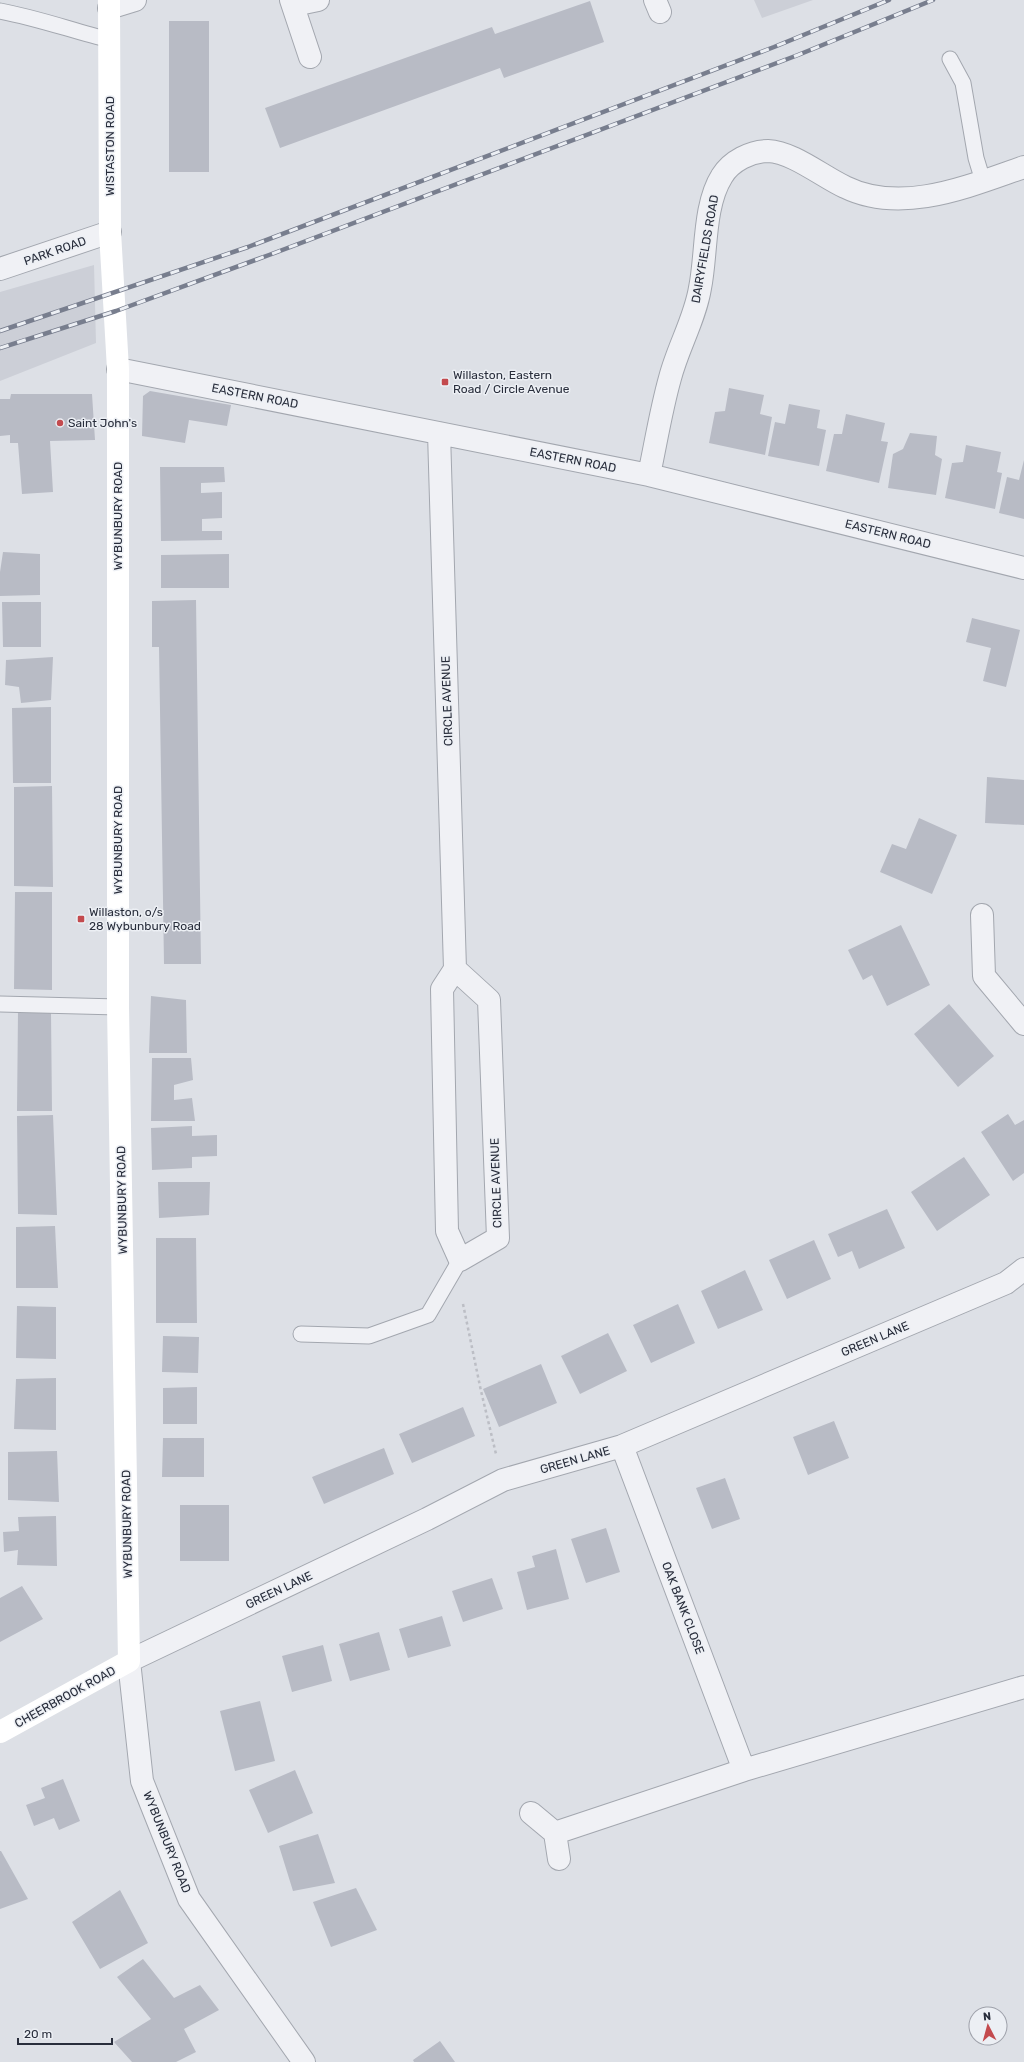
<svg xmlns="http://www.w3.org/2000/svg" width="1024" height="2062" viewBox="0 0 1024 2062" font-family="Rubik,sans-serif">
<style>
.built{fill:#cccfd7}
.building{fill:#b8bbc5}
.lines{fill:none;stroke-linecap:round;stroke-linejoin:round}
.lane-casing{stroke:#a3a7af;stroke-width:17}
.street-casing{stroke:#a3a7af;stroke-width:24}
.path{stroke:#bcbec5;stroke-width:2.5;stroke-dasharray:3 3;stroke-linecap:butt}
.lane{stroke:#f0f1f5;stroke-width:15}
.street{stroke:#f0f1f5;stroke-width:22}
.secondary{stroke:#fff;stroke-width:22}
.rail-casing{stroke:#787e8e;stroke-width:4.5}
.rail{stroke:#eceff4;stroke-width:3;stroke-dasharray:9;stroke-linecap:butt}
.poi-dot{fill:#c34a4e;stroke:#eceff4;stroke-width:1.5}
.labels{text-anchor:middle;stroke-width:3;stroke-linejoin:round;paint-order:stroke}
.street-label{font-size:12px;fill:#282d3b;stroke:#eceff4}
.poi-label{font-size:12px;fill:#282d3b;stroke:#eceff4;text-anchor:start}
</style>
<rect width="100%" height="100%" fill="#dde0e6"/>
<path class="built" d="M754,0h59l-51,18z
M94,265l2,78 -96,38v-89z"/>
<path class="building" d="M590,1l14,41 -100,36 -4,-10 -220,80 -15,-40 227,-81 3,7z
M169,21h40v151h-40z
M729,388l35,7 -4,19 12,3 -7,38 -56,-12 6,-31 10,-1z
M150,391l81,14 -4,21 -38,-6 -4,23 -43,-7 1,-40z
M11,394h81l3,46 -45,1 3,51 -31,2 -4,-51h-8v-8l-10,1v-37h10z
M789,404l31,6 -3,18 9,2 -7,36 -51,-10 7,-34 10,2z
M846,414l39,9 -4,18 7,1 -9,41 -53,-12 8,-37h8z
M910,433l27,3 -2,19 7,4 -6,36 -48,-7 5,-34 10,-5z
M966,445l35,7 -4,20 5,1 -7,36 -50,-11 7,-35 11,-1z
M1024,460v59l-25,-6 8,-36 12,3z
M160,467h64l1,15 -24,1v10l21,-1v26l-20,1v12h20v9l-61,1z
M3,552l37,2v41l-40,1v-24z
M229,554v34h-68v-33z
M196,600l5,364h-37l-5,-317h-7v-46z
M2,602h39v45h-38z
M972,618l48,12 -14,57 -23,-6 8,-33 -25,-6z
M53,657l-2,43 -30,3 -2,-16 -14,-2 1,-25z
M51,707v76h-38l-1,-75z
M987,777l37,3v45l-39,-2z
M52,786l1,101 -39,-1v-99z
M919,818l38,17 -25,59 -52,-22 12,-28 14,5z
M15,892h37v98l-38,-1z
M901,925l29,60 -43,21 -15,-31 -9,5 -15,-30z
M151,996l35,4 1,53h-38z
M949,1004l45,52 -36,31 -44,-53z
M18,1011l33,1 1,99h-35z
M152,1058h39l2,22 -19,5v15l18,-2 3,23h-44z
M1008,1114l7,11 9,-5v53l-11,8 -32,-49z
M53,1115l4,100 -39,-1 -1,-98z
M192,1126v10l25,-1v21l-25,1v11l-40,2 -1,-42z
M964,1157l26,38 -53,36 -26,-39z
M158,1182h52l-1,33 -50,3z
M887,1209l18,39 -46,21 -7,-18 -14,6 -10,-23z
M55,1226l3,62h-42v-61z
M156,1238h40l1,85h-41z
M814,1240l17,39 -44,20 -18,-39z
M745,1270l18,40 -45,19 -17,-38z
M678,1304l17,39 -44,20 -18,-38z
M17,1306l39,1v52l-40,-1z
M608,1333l19,38 -47,23 -19,-38z
M163,1336l36,1 -1,36 -36,-1z
M541,1364l16,39 -58,24 -16,-38z
M56,1378v52l-42,-1 2,-50z
M197,1387v37h-34v-36z
M463,1407l12,29 -63,27 -13,-29z
M834,1421l15,37 -41,17 -15,-38z
M163,1438h41v39h-42z
M384,1448l10,26 -70,30 -12,-27z
M57,1451l2,51 -51,-2v-48z
M725,1478l15,41 -28,10 -16,-41z
M180,1505h49v56h-49z
M56,1516l1,50 -40,-1 1,-15 -14,2 -1,-20 16,-1 -1,-14z
M606,1528l14,44 -34,11 -15,-44z
M556,1549l13,50 -42,11 -10,-38 18,-5 -3,-11z
M492,1578l11,31 -40,13 -11,-31z
M22,1586l21,33 -43,23v-44z
M442,1616l9,30 -43,12 -9,-29z
M379,1632l11,38 -40,11 -11,-37z
M323,1645l9,36 -40,11 -10,-36z
M260,1701l15,60 -40,10 -15,-60z
M295,1770l18,43 -45,20 -19,-43z
M63,1779l17,42 -21,9 -5,-12 -20,8 -8,-21 19,-7 -4,-10z
M318,1834l17,49 -42,8 -14,-45z
M0,1851h1l27,48 -28,10z
M356,1888l21,42 -46,17 -18,-45z
M120,1890l28,53 -48,26 -28,-47z
M143,1959l31,39 26,-13 19,25 -35,19 12,23 -20,10h-44l-18,-20 37,-23 -34,-42z
M440,2041l15,21h-41l-1,-2z"/>
<g class="lines">
<defs>
<path id="lane" d="M0,11c38,7 73,20 110,29
M950,59l13,24 13,75 7,23
M0,1004l118,3
M301,1334l68,2 59,-21 32,-55"/>
<path id="street" d="M291,0l19,57
M655,0l5,12
M294,5l24,-5
M109,8l26,-8
M0,269l110,-37
M118,369l531,106 375,93
M439,433l16,536 -13,20 5,242 13,29 38,-22 -9,-238 -34,-31
M649,475c7,-33 12,-65 21,-97 8,-31 25,-59 30,-90 7,-34 3,-82 22,-112 9,-15 29,-25 46,-25 25,1 55,26 77,36 57,28 124,-1 179,-20
M982,915l2,61 40,48
M622,1446l122,324
M531,1813l24,20 189,-63 280,-83
M555,1833l4,26
M304,2062l-115,-163 -47,-118 -13,-120 298,-142 76,-39 119,-34 384,-163 18,-14"/>
</defs>
<use href="#lane" class="lane-casing"/>
<use href="#street" class="street-casing"/>
<path class="path" d="M463,1304l18,87 15,63"/>
<use href="#lane" class="lane"/>
<use href="#street" class="street"/>
<path class="secondary" d="M0,1732l129,-71 -11,-654v-638l-8,-137 -1,-232"/>
<defs>
<path id="rail" d="M0,331l248,-84 526,-200 115,-47
M0,348l116,-37 153,-56 529,-200 135,-55"/>
</defs>
<use href="#rail" class="rail-casing"/>
<use href="#rail" class="rail"/>
</g>
<g class="poi-dot">
<rect x="441" y="378" width="8" height="8" rx="2"/>
<circle cx="60" cy="423" r="4"/>
<rect x="77" y="915" width="8" height="8" rx="2"/>
</g>
<g class="labels">
<g class="street-label">
<text transform="translate(110 146) rotate(-90)" y="4">WISTASTON ROAD</text>
<text transform="translate(705 249) rotate(-80)" y="4">DAIRYFIELDS ROAD</text>
<text transform="translate(55 251) rotate(-19)" y="4">PARK ROAD</text>
<text transform="translate(255 396) rotate(11)" y="4">EASTERN ROAD</text>
<text transform="translate(573 460) rotate(11)" y="4">EASTERN ROAD</text>
<text transform="translate(118 516) rotate(-90)" y="4">WYBUNBURY ROAD</text>
<text transform="translate(888 534) rotate(14)" y="4">EASTERN ROAD</text>
<text transform="translate(447 701) rotate(-92)" y="4">CIRCLE AVENUE</text>
<text transform="translate(118 840) rotate(-90)" y="4">WYBUNBURY ROAD</text>
<text transform="translate(496 1183) rotate(-92)" y="4">CIRCLE AVENUE</text>
<text transform="translate(122 1200) rotate(-91)" y="4">WYBUNBURY ROAD</text>
<text transform="translate(875 1339) rotate(-23)" y="4">GREEN LANE</text>
<text transform="translate(575 1460) rotate(-16)" y="4">GREEN LANE</text>
<text transform="translate(127 1524) rotate(-91)" y="4">WYBUNBURY ROAD</text>
<text transform="translate(279 1590) rotate(-25)" y="4">GREEN LANE</text>
<text transform="translate(683 1608) rotate(69)" y="4">OAK BANK CLOSE</text>
<text transform="translate(65 1697) rotate(-29)" y="4">CHEERBROOK ROAD</text>
<text transform="translate(167 1842) rotate(68)" y="4">WYBUNBURY ROAD</text>
</g>
<g class="poi-label">
<text x="453" y="379">Willaston, Eastern<tspan x="453" dy="14">Road / Circle Avenue</tspan></text>
<text x="68" y="427">Saint John's</text>
<text x="89" y="916">Willaston, o/s<tspan x="89" dy="14">28 Wybunbury Road</tspan></text>
</g>
</g>
<g transform="translate(988 2026) rotate(354)"><circle r="19" fill="#eceff4" stroke="#9ea1aa"/>
<path d="M0-3L7 15L0 10L-7 15Z" fill="#c34a4e"/>
<text y="-6" font-size="11" font-weight="bold" text-anchor="middle" fill="#282d3b">N</text>
</g>
<path d="M18 2038v6h94v-6" fill="none" stroke="#282d3b" stroke-width="2"/>
<text x="24" y="2038" font-size="12" fill="#282d3b" stroke="#eceff4" stroke-width="3" paint-order="stroke">20 m</text>
</svg>
